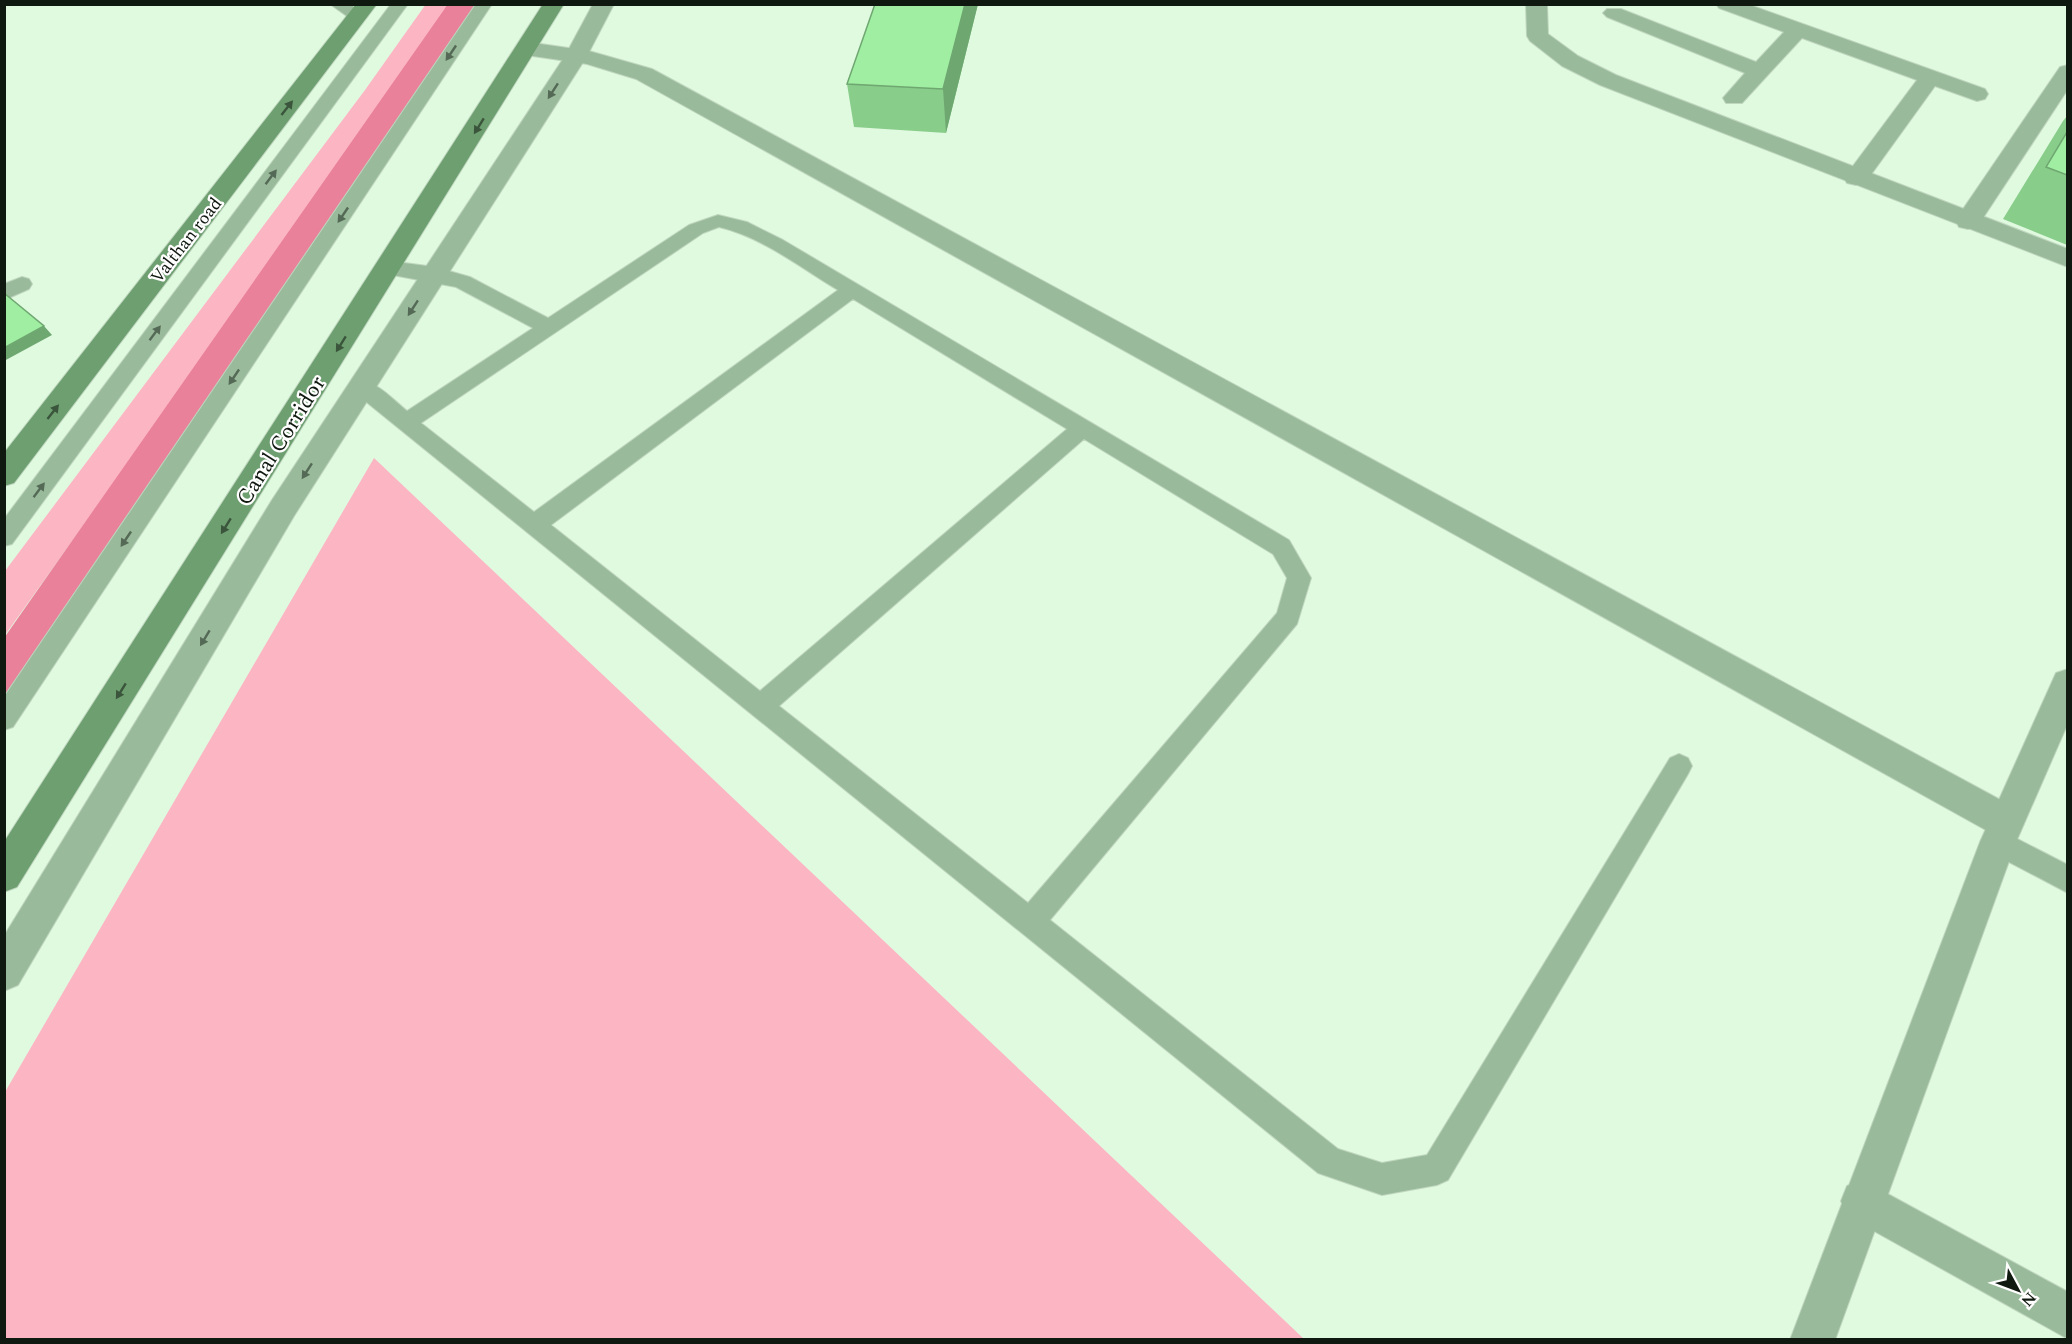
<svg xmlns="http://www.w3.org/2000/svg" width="2072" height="1344" viewBox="0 0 2072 1344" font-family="Spectral,serif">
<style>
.green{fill:#fcb5c3}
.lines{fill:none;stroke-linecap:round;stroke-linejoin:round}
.canal{fill:#e88199;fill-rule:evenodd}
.service-casing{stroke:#bfd6bf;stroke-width:2}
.minor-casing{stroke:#bfd6bf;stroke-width:2}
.tertiary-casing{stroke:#bfd6bf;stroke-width:2}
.secondary-casing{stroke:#bfd6bf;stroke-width:2}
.service{fill:#9abb9b;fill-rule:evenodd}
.minor{fill:#9abb9b;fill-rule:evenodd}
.tertiary{fill:#9abb9b;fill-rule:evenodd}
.secondary{fill:#6e9f70;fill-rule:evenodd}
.wall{fill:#89cd8b}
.shaded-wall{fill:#6fa771}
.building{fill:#9feea2;stroke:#6fa771;stroke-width:1.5}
.oneway{fill:#556a56}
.oneway2{fill:#3a553b}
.labels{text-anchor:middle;stroke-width:4.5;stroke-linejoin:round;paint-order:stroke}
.far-street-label{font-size:18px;fill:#101910;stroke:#fff}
.street-label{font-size:22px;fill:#101910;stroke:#fff}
</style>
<rect width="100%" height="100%" fill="#e0fae0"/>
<path class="green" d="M426,4l29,1 -450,630v-64l360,-481z
M374,458l930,881h-1299v-247z"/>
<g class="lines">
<path class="canal" d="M448,4h31l-458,687 -17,6v-59z"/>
<defs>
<path id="service" d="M330,4h20l15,12 -2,3h-12z
M391,4h17l-396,540 -8,2v-27z
M476,4h16l-479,723 -9,3v-33z
M718,215l29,7 36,18 506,300 22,38 -14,46 -247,296 288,229 44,14 45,-8 243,-397 9,-4 9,4 4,8 -4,8 -240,406 -11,5 -55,10 -64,-22 -964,-781 -3,-5 3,-5c19,-6 39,18 53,29l126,-83 -77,-41 -74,-14 -3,-5 3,-5 7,-2 46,6 35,10 78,41 141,-93zM719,227c43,10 82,41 119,63l-304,222 -113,-89 282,-190zM853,299l214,130 -307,262 -209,-166zM1084,439l189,115 14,24 -10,35 -249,290 -249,-197z
M22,277l7,2 3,5 -3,5 -25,11v-16z
M1998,829l70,36v28l-80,-42 -4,-9 4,-9z"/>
<path id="minor" d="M1716,4h31l238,85 3,5 -3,5 -8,2 -42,-15 -70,97 -9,2 -9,-2 -3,-5 73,-98 -115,-42 -60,65h-16l-3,-5 22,-25 -138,-56 -4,-4 4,-4h14l135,53 28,-30 -65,-24z
M527,42l62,9 63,18 1367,741 5,12 -5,12 -13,4 -13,-4 -1357,-755 -49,-15 -68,-10 -3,-5 3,-5z
M2068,65v24l-91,138 -9,2 -9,-2 -3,-6 3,-6 101,-148z
M1862,1180l206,112v47l-221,-123 -6,-15 6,-15z"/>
<path id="tertiary" d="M593,4h21l-27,52 -293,460 -276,469 -14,6v-55l268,-436 293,-444z
M1526,4h21l1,30 30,22 38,19 452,174v18l-468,-182 -38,-19 -32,-25 -3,-5z
M2068,669v54l-52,119 -181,498h-45l190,-498 76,-169z"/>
<path id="secondary" d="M356,4h21l-363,479 -10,3v-33z
M543,4h21l-547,883 -13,5v-50z"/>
</defs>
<use href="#service" class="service-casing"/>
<use href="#minor" class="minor-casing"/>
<use href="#tertiary" class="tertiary-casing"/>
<use href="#secondary" class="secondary-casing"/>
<use href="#service" class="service"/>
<use href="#minor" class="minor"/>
<use href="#tertiary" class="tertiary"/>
<use href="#secondary" class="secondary"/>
</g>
<path class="wall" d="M978,4l-32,129 -92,-6 -7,-43z
M2067,116v129l-64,-26 60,-98z"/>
<path class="shaded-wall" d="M965,4h13l-32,129 -3,-44z
M44,326l8,9 -48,26v-13z"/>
<path class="building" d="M875,4h90l-22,85 -96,-5z
M2067,132v43l-21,-8z
M4,293l40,33 -40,22z"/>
<defs><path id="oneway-solid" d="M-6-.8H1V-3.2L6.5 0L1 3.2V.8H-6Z" transform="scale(1.5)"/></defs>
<g class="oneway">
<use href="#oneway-solid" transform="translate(451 53) rotate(124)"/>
<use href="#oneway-solid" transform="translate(553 91) rotate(123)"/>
<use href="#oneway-solid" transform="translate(271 177) rotate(-53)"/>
<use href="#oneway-solid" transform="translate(343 215) rotate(124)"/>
<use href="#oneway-solid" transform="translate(413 308) rotate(123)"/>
<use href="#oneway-solid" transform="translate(155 333) rotate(-53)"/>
<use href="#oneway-solid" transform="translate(234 377) rotate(124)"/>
<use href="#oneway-solid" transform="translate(307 471) rotate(123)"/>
<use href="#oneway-solid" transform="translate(39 490) rotate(-53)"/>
<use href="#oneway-solid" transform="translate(126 539) rotate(124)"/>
<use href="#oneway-solid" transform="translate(205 638) rotate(121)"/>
</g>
<g class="oneway2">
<use href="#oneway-solid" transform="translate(287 108) rotate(-52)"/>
<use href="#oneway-solid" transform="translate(479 126) rotate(122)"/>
<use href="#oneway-solid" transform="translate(341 344) rotate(122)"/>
<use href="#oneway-solid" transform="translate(53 412) rotate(-52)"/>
<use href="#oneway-solid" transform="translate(226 526) rotate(122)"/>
<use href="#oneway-solid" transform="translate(121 691) rotate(122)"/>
</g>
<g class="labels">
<g class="far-street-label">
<text transform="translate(186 240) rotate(-52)" y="6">Valthan road</text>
</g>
<g class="street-label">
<text transform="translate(280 440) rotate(-58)" y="8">Canal Corridor</text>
</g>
</g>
<rect width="2072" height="1344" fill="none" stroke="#101910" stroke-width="12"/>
<g transform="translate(2018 1290) rotate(131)" stroke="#ffffff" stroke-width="4.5" paint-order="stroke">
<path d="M0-4.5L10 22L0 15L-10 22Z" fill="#101910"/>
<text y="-9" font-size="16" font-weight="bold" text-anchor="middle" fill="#101910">N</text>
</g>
</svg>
